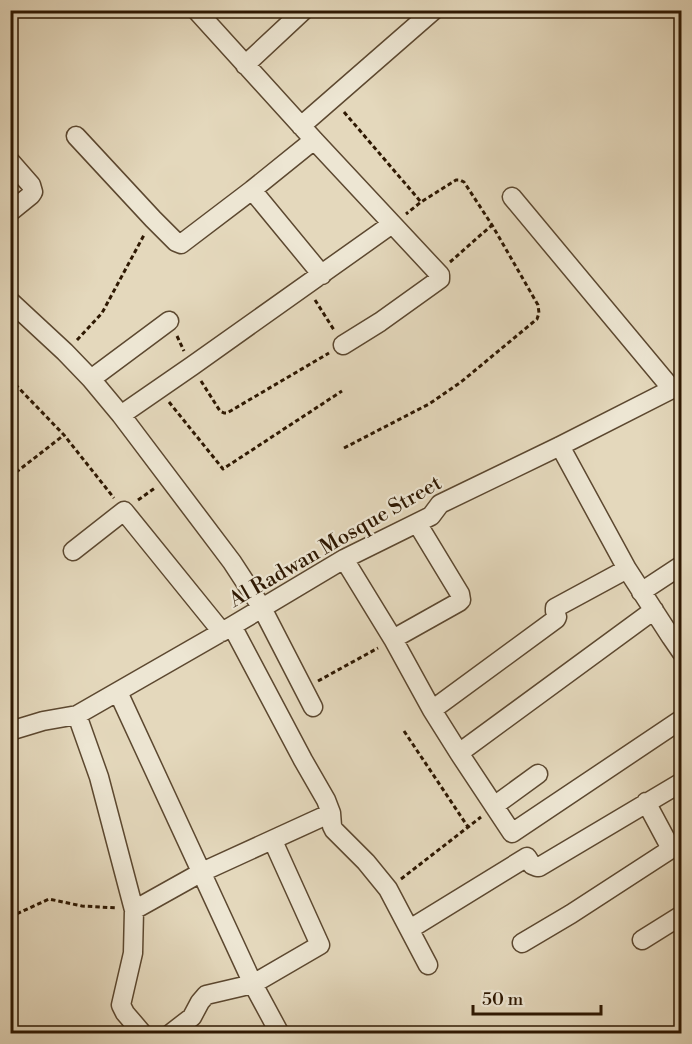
<svg xmlns="http://www.w3.org/2000/svg" width="692" height="1044" viewBox="0 0 692 1044" font-family="'Libre Bodoni',serif">
<style>
.lines{fill:none;stroke-linecap:round;stroke-linejoin:round}
.street-casing{stroke:#5c4830;stroke-width:21}
.path{stroke:#2e1802;stroke-width:3;stroke-dasharray:4.5 3;stroke-linecap:butt}
.street{stroke:#ede6d3;stroke-width:18}
.labels{text-anchor:middle;stroke-width:4.5;stroke-linejoin:round;paint-order:stroke}
.street-label{font-size:21px;fill:#2e1802;stroke:#ede6d3}
</style>
<rect width="100%" height="100%" fill="#e4d8bc"/>
<filter id="stains"><feTurbulence type="fractalNoise" baseFrequency=".00333" numOctaves="4"/><feColorMatrix values="0 0 0 0 .2 0 0 0 0 .09 0 0 0 0 .02 0 0 0 .5 -.17"/></filter>
<radialGradient id="worn" r=".72"><stop offset=".6" stop-color="#630" stop-opacity="0"/><stop offset="1" stop-color="#630" stop-opacity=".3"/></radialGradient>
<g class="lines">
<defs>
<path id="street" d="M196,10l118,130 126,135v4l-60,43 -37,23
M245,65l59,-55
M301,126l133,-116
M76,136l77,83 23,23 5,2 71,-54 62,-50
M10,161l21,24 2,7 -2,3 -21,17
M252,190l70,85
M512,197l160,192
M10,301l55,51 26,27 30,36 111,147 30,46 51,99
M91,379l78,-58
M121,415l71,-49 200,-142
M560,446l67,123
M73,551l51,-40 98,121
M344,559l49,80 39,71 27,43 195,-143
M641,592l41,-27
M232,626l71,134 23,40 5,13 1,13 2,4 32,32 22,27 40,76
M671,637l11,16
M393,639l66,-37 2,-2 -1,-6 -43,-71
M118,692l135,292 27,50
M432,710l124,-91 1,-2 -2,-6v-3l72,-39 44,68 11,-7
M77,715l22,62 35,133 -1,43 -12,52 4,8 18,21
M10,731l33,-10 34,-6 155,-89 112,-67 87,-43 9,-12 120,-58 122,-62
M459,753l53,80 170,-114
M494,806l44,-32
M134,910l68,-38 129,-59
M410,929l117,-72 5,8 5,2h2l143,-85
M642,940l40,-25
M522,943l49,-29 97,-63 1,-6 -23,-43
M170,1034l22,-17 8,-15 6,-7 47,-11 67,-39 -47,-104"/>
</defs>
<use href="#street" class="street-casing"/>
<path class="path" d="M344,112l77,90
M450,262l42,-37
M315,300l19,30
M177,336l7,15
M77,340l25,-27 42,-78
M10,379l54,56 50,63
M201,381l19,30 4,2h3l102,-60
M169,402l54,67 119,-78
M344,448l85,-44 32,-22 76,-63 2,-6 -1,-8 -46,-80 -28,-43 -4,-2h-4l-35,22 -15,12
M10,477l54,-42
M138,500l17,-12
M318,681l60,-33
M404,731l64,96
M401,879l80,-62
M10,917l39,-18 33,7 35,2"/>
<use href="#street" class="street"/>
</g>
<g class="labels">
<g class="street-label">
<text transform="translate(335 541) rotate(-30)" y="7">Al Radwan Mosque Street</text>
</g>
</g>
<rect width="692" height="1044" fill="none" stroke="#e4d8bc" stroke-width="36"/>
<rect x="12" y="12" width="668" height="1020" fill="none" stroke="#2e1802" stroke-width="3"/>
<rect x="18" y="18" width="656" height="1008" fill="none" stroke="#2e1802" stroke-width="1.5"/>
<path d="M473 1005v9h128v-9" fill="none" stroke="#2e1802" stroke-width="3"/>
<text x="482" y="1005" font-size="18" fill="#2e1802" stroke="#ede6d3" stroke-width="4.5" paint-order="stroke">50 m</text>
<rect width="100%" height="100%" filter="url(#stains)"/>
<rect width="100%" height="100%" fill="url(#worn)"/>
</svg>
